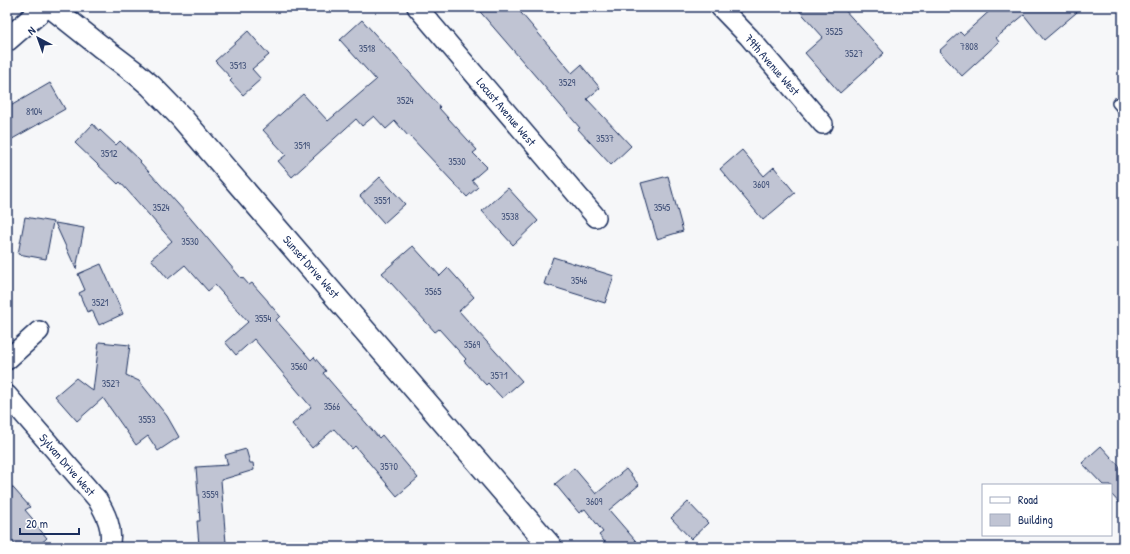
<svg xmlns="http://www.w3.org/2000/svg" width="1130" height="554" viewBox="0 0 1130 554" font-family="'Patrick Hand',sans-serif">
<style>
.building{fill:#c0c4d3;stroke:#1b2f5e}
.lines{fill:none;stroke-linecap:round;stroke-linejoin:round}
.service-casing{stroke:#1b2f5e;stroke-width:12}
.minor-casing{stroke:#1b2f5e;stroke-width:22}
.tertiary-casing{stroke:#1b2f5e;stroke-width:25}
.service{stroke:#fff;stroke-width:9}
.minor{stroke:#fff;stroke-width:19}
.tertiary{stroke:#fff;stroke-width:22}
.labels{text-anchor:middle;stroke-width:3;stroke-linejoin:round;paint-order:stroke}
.number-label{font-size:10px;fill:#44547b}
.street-label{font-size:12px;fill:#1b2f5e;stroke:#fff}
</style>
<rect width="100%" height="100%" fill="#f6f7f9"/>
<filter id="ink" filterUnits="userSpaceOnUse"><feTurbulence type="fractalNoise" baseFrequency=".025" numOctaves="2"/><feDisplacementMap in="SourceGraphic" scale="8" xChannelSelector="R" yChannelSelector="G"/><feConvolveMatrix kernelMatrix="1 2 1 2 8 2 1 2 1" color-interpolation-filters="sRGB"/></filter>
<g filter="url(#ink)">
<path class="building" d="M476,7h40l56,66 9,-8 19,23 -13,11 44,47 -20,19 -33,-36 2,-1z
M796,7h46l42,46 -44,40 -35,-40 18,-16z
M994,7h89l-39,33 -20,-25 -28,23 3,4 -37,34 -23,-25 21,-19 3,3z
M362,20l32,35 46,52 -1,1 38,42 -4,3 14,14 -15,13 6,7 -11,10 -58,-62 -1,1 -13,-15 -9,8 -12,-13 -12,10 -6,-7 -64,58 -14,-16 8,-6 -23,-25 40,-36 25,27 48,-41 -36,-40z
M248,31l21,24 -17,14 9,10 -18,16 -13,-14 2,-2 -17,-18z
M50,83l15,26 -58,33v-34z
M93,124l6,7 1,-1 16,15 4,-4 21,20 -1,1 46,51 55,65 1,-1 7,8 3,-2 16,18v1l12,14 -4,4 35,40 3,-3 12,14 -3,2 56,65 3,-3 36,43 -21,18 -42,-50 -3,3 -18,-20 -22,19 -20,-24 19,-17 -57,-68 -18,16 -11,-13 23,-20 -33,-37 -7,6 -23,-26 -17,14 -17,-20 21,-18 -52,-59 -2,2 -43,-41z
M742,150l22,26 10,-9 21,26 -32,27 -43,-51z
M668,176l15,55 -26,8 -16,-56z
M380,177l25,27 -21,19 -24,-27z
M508,188l30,33 -25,24 -31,-34z
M25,217l28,5 -7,37 -28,-5z
M55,223l29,5 -8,41z
M413,246l27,30 8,-8 26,29 -15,14 63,70 -20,17 -14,-15 -2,2 -22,-24 2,-2 -27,-30 -4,3 -53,-59z
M553,257l61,19 -9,27 -61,-19z
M101,264l22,50 -24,11 -7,-15 -5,2 -8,-19 6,-3 -7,-16z
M99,342l31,3 -4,30 13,6 28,35 12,21 -21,14 -10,-15 -12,9 -33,-47 -26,23 -22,-25 21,-18 17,13z
M1101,446l22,24v37l-12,-13v-9h-8l-21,-22z
M246,449l4,14h3l1,7 -33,10 5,63 -27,2 -2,-24h3l-4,-54 32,-2 -3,-10z
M574,468l22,26 30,-25 13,16 -30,25 32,37h-32l-10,-12 4,-3 -18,-23 -6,4 -24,-29z
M7,481l23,26 -5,3 12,14 -1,1 11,13 -10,9h-20l-10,-12z
M688,502l20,21 -17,16 -20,-21z"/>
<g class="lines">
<defs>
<path id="service" d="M1117,103l6,7"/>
<path id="minor" d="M417,7l179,210
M720,7l29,30 74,87
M7,360l32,-29
M7,395l90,104c9,15 17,31 12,48"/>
<path id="tertiary" d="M51,7l49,39 37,28 14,12 30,31 370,430
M7,40l38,-33"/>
</defs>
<use href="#service" class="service-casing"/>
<use href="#minor" class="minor-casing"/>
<use href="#tertiary" class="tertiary-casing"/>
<use href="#service" class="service"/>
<use href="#minor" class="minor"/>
<use href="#tertiary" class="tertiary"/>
</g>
</g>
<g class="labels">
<g class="number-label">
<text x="834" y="35">3525</text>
<text x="969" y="50">7808</text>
<text x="367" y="52">3518</text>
<text x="854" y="57">3527</text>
<text x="238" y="69">3513</text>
<text x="567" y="86">3529</text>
<text x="405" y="104">3524</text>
<text x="34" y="115">8104</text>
<text x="605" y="142">3537</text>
<text x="302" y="149">3519</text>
<text x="109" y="157">3512</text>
<text x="457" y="165">3530</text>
<text x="761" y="188">3609</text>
<text x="382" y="204">3551</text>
<text x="161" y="211">3524</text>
<text x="662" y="211">3545</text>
<text x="510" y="220">3538</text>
<text x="190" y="245">3530</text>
<text x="579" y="284">3546</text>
<text x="433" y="295">3565</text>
<text x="100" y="306">3521</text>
<text x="263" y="322">3554</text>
<text x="472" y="348">3569</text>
<text x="299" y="370">3560</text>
<text x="499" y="379">3571</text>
<text x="111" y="387">3527</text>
<text x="332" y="410">3566</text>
<text x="147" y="423">3553</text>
<text x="389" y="470">3570</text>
<text x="210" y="498">3559</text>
<text x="594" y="505">3609</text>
</g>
<g class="street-label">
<text transform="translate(772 65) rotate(49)" y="4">79th Avenue West</text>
<text transform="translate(506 112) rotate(50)" y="4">Locust Avenue West</text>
<text transform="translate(311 267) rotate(49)" y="4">Sunset Drive West</text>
<text transform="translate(67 465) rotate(49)" y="4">Sylvan Drive West</text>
</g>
</g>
<rect width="1130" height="554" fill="none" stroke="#fff" stroke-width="24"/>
<rect x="12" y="12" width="1106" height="530" fill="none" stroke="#1b2f5e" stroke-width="1.5" filter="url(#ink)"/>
<rect x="982" y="484" width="130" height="52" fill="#ffffff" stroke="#a4acbf"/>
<rect x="990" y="497" width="20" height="6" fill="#ffffff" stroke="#a4acbf"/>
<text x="1018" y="504" font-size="12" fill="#1b2f5e">Road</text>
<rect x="990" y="514" width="20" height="12" fill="#c0c4d3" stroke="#a4acbf"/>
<text x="1018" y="524" font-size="12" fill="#1b2f5e">Building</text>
<g transform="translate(38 38) rotate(319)" stroke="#ffffff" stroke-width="3" paint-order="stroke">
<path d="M0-3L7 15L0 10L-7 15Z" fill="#1b2f5e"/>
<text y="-6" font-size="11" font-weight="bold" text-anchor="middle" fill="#1b2f5e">N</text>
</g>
<path d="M20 528v6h59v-6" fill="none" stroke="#1b2f5e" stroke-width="2"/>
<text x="26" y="528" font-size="12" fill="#1b2f5e" stroke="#ffffff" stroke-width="3" paint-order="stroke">20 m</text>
</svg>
